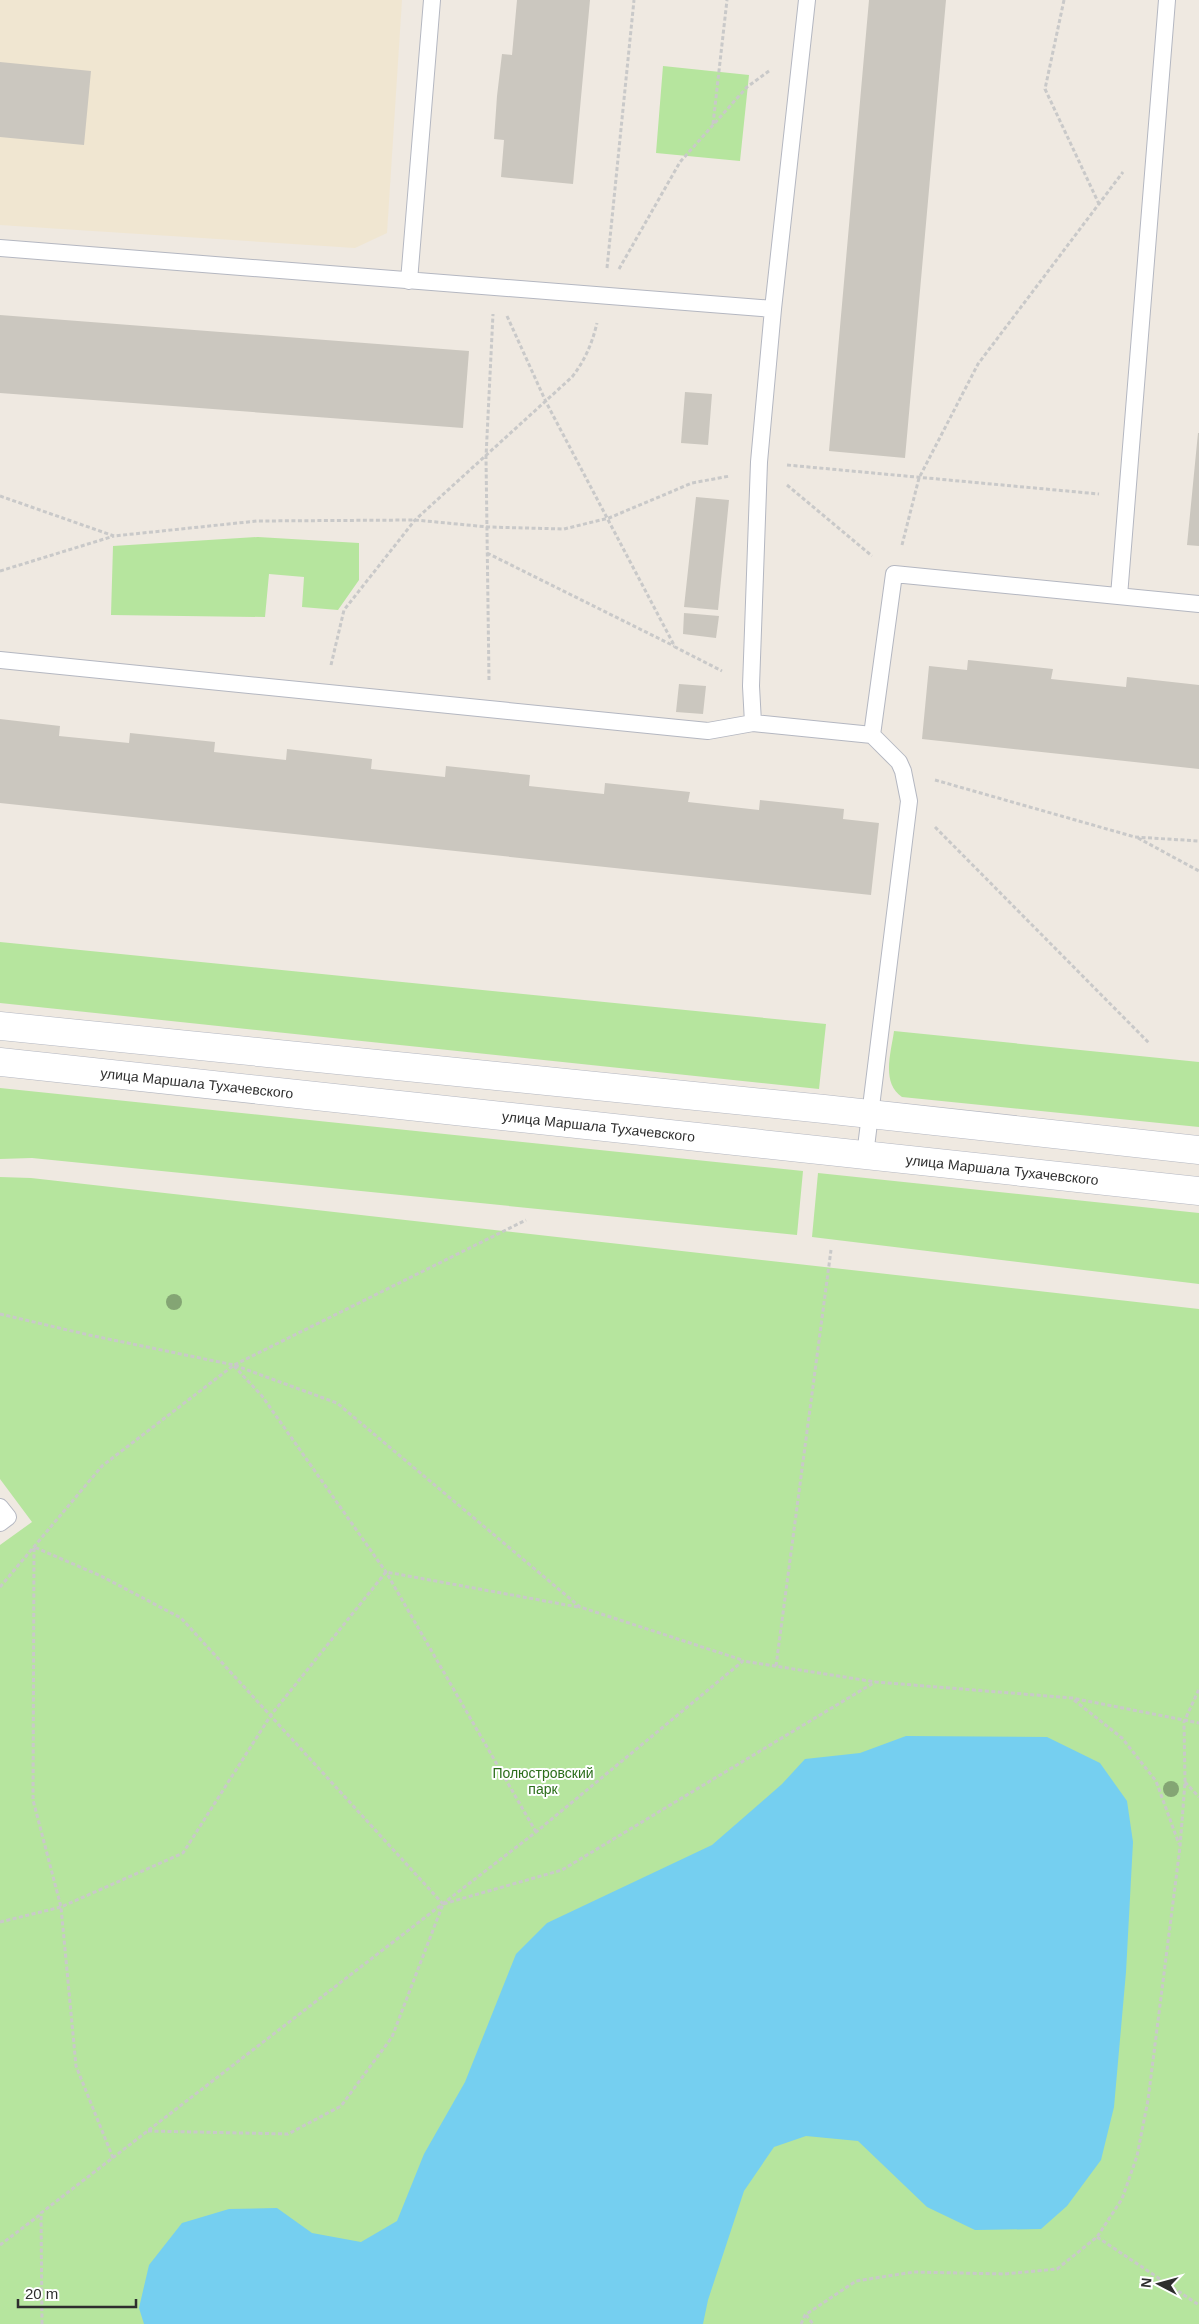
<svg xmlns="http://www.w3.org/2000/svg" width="1199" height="2324" viewBox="0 0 1199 2324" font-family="Helvetica,sans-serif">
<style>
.education{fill:#f0e6d1}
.green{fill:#b6e59e}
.water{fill:#75cff0}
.building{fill:#cbc7bf}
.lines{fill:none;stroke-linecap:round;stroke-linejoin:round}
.service-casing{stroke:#b4b7c1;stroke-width:18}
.tertiary-casing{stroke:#b4b7c1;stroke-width:29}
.path{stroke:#c9c9c9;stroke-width:3;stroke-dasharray:4 2.5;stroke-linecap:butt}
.service{stroke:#fff;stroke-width:16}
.tertiary{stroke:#fff;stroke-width:28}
.tree{fill:#84a574}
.labels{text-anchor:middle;stroke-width:4;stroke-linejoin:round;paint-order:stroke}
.street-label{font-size:14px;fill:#2e2e2e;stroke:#fff}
.park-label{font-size:14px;fill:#2c6e1b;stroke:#fff}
</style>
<rect width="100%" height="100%" fill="#efe9e1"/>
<path class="education" d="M0,0h402l-15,233 -32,15 -355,-23z"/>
<path class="green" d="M663,66l86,9 -9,86 -84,-8z
M258,537l101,6v37l-21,30 -36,-3 2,-30 -35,-3 -4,43 -154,-2 2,-69z
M0,942l826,82 -7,65 -819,-86z
M894,1031l305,31v65l-297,-30c-21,-14 -11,-44 -8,-66z
M0,1088l803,83 -6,64 -765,-77 -32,1z
M818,1173l381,40v71l-387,-47z
M0,1177l31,1 1168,131v1015h-1199v-779l32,-23 -32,-43z"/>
<path class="water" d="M906,1736l141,1 53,26 27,38 6,41 -7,130 -12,135 -13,53 -34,46 -26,23 -66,1 -48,-23 -69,-66 -52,-5 -32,11 -30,44 -36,109 -5,24h-559l-5,-16 10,-43 33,-42 47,-14 48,-1 35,25 49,9 36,-21 27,-67 41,-72 51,-128 31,-31 165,-78 70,-61 23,-25 55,-6z"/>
<path class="building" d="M517,0h73l-17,184 -72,-7 3,-37 -10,-1 3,-43 5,-42 10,1z
M869,0h77l-41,458 -76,-7z
M0,62l91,9 -7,74 -84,-8z
M0,315l469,36 -6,77 -463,-35z
M685,392l27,2 -4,51 -27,-2z
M1198,433h1v113l-12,-1z
M696,497l33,3 -11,110 -34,-3z
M684,613l35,3 -3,22 -33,-4z
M968,660l85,9 -2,10 75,8 1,-10 72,8v84l-277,-30 7,-73 38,4z
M679,684l27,2 -3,28 -27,-2z
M0,719l60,7 -1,10 70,7 1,-10 85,9 -1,10 72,8 1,-11 85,10 -1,10 74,8 1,-11 84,9 -1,11 75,8 1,-11 85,9 -2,10 71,8 1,-10 84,9 -1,10 36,4 -8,72 -871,-92z"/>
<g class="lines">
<defs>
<path id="service" d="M0,248l773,61
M409,281l23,-281
M1119,596l48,-596
M0,660l708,71 45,-8 -2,-37 8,-224 14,-153 34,-309
M753,723l119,12 27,27 4,9 6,30 -44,354
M872,735l22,-161 305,30
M0,1507l8,10 -8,6"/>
<g id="tertiary">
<path d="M0,1026l824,83 375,41"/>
<path id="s1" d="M0,1062l1199,129"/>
</g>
</defs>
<use href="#service" class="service-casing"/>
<use href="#tertiary" class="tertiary-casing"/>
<path class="path" d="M1064,0l-19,89 54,115
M713,124l14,-124
M607,268l27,-268
M619,269l61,-107 67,-75 22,-16
M507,316l39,86 129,245 47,24
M787,465l312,29
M787,485l85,71
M0,496l114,40 143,-15 158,-1 73,7 76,2 45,-11 83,-35 38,-7
M902,545l17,-67 59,-114 145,-192
M487,553l187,93
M0,571l114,-35
M331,665l13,-55 71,-90 157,-143c13,-17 20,-33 25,-54
M489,680l-3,-223 7,-143
M935,780l200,57 64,4
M935,827l214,216
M1138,838l61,33
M0,1314l89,21 145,30 103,38 243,204 162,53
M234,1366l28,30 124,176 150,260
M0,1587l102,-121 132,-101 292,-145
M776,1666l55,-416
M1074,1700l48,38 34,43 23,63
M1185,1782l14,15
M0,1922l61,-15 122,-54 88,-138 115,-143 192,35
M148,2131l140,3 53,-28 51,-69 51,-133 119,-34 313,-188
M113,2158l-37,-92 -15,-159 -28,-107 1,-253 67,29 80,42 262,286
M1097,2237l102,68
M0,2245l41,-31
M806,2315l7,9
M42,2324l-1,-111 495,-381 207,-171 133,21 196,16 127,25
M801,2324l4,-9 51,-34 58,-9 91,2 52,-5 40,-32 25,-38 15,-43 11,-56 32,-253 5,-65 -1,-60 15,-33"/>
<use href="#service" class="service"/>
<use href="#tertiary" class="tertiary"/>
</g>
<g class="tree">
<circle cx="174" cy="1302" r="8"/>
<circle cx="1171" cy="1789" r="8"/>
</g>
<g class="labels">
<g class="street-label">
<text dy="5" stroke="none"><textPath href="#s1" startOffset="198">улица Маршала Тухачевского</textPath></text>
<text dy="5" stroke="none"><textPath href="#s1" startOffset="602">улица Маршала Тухачевского</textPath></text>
<text dy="5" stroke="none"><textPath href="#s1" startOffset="1008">улица Маршала Тухачевского</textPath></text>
</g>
<g class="park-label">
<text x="543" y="1778">Полюстровский<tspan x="543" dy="16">парк</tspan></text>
</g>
</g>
<g transform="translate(1159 2284) rotate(276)" stroke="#ffffff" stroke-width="4" paint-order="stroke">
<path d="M0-4L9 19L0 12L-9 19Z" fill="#2e2e2e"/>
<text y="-8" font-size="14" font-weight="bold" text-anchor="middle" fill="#2e2e2e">N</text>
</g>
<path d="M18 2299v8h118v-8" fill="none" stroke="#2e2e2e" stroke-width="2.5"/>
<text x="25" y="2299" font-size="15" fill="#2e2e2e" stroke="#ffffff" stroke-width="4" paint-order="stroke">20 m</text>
</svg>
